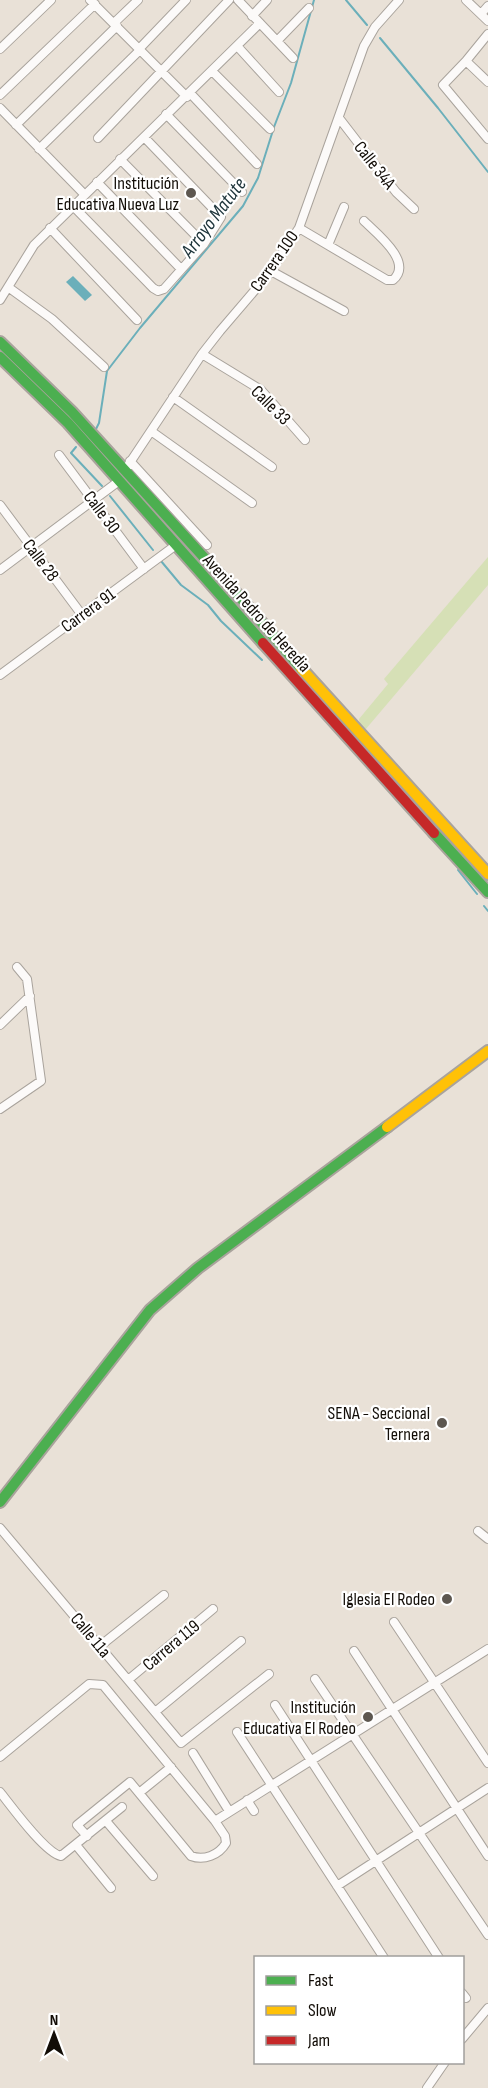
<svg xmlns="http://www.w3.org/2000/svg" width="488" height="2088" viewBox="0 0 488 2088" font-family="'Sofia Sans Condensed',sans-serif">
<style>
.green{fill:#d6e0b6}
.water{fill:#6bafba}
.lines{fill:none;stroke-linecap:round;stroke-linejoin:round}
.stream{stroke:#6bafba;stroke-width:2}
.street-casing{stroke:#a9a39c;stroke-width:10}
.fast-casing{stroke:#a9a39c;stroke-width:14}
.slow-casing{stroke:#a9a39c;stroke-width:14}
.jam-casing{stroke:#a9a39c;stroke-width:14}
.street{stroke:#fcfaf9;stroke-width:8}
.fast{stroke:#4caf50;stroke-width:10}
.slow{stroke:#ffc107;stroke-width:10}
.jam{stroke:#c62828;stroke-width:10}
.poi-dot{fill:#5d5750;stroke:#fff;stroke-width:2}
.labels{text-anchor:middle;stroke-width:4.5;stroke-linejoin:round;paint-order:stroke}
.street-label{font-size:18px;fill:#120d07;stroke:#fff}
.poi-label{font-size:18px;fill:#120d07;stroke:#fff;text-anchor:end}
.water-label{font-size:20px;font-style:italic;fill:#20363c;stroke:#fff}
</style>
<rect width="100%" height="100%" fill="#e9e1d7"/>
<path class="green" d="M488,557v28l-123,145 -5,-5 -1,-6 29,-35 -4,-5z"/>
<path class="water" d="M73,276l19,19 -7,6 -19,-19z"/>
<g class="lines">
<path class="stream" d="M346,0l21,25
M380,38l58,70 50,64
M96,429l3,-6 8,-52 33,-43 103,-122 15,-28 16,-51 17,-44 23,-83
M76,447l-5,6 31,33
M110,496l43,54
M161,561l20,24 27,20 13,16 41,39
M458,870l19,24
M484,906l4,5"/>
<defs>
<path id="street" d="M90,0l97,97
M238,0l55,58
M466,0l22,21
M481,14l7,-8
M252,16l15,-16
M114,23l24,-23
M488,34l-22,27 -23,24 45,54
M278,40l31,-32
M238,47l41,45
M0,49l51,-49
M139,49l47,-49
M466,61l22,21
M212,71l58,58
M190,93l67,71
M0,95l95,-91
M0,108l84,86
M166,114l76,78
M339,118l57,74 18,17
M16,125l101,-99
M98,138l131,-138
M39,149l101,-99
M120,159l84,85
M97,182l84,87
M73,206l80,82 5,3 6,-2 40,-45 17,-27 -77,-80
M50,228l87,92
M299,228l88,52h6c21,-18 -17,-47 -29,-59
M328,245l16,-38
M271,271l73,40
M8,287l44,32 52,48
M0,300l34,-55 226,-222
M202,354l59,36 44,50
M173,397l99,70
M151,431l101,72
M59,455l85,114
M130,461l77,84
M125,470l77,-116 18,-23 47,-55 32,-48 65,-182 11,-19 24,-27
M0,505l82,110
M0,570l119,-89
M0,675l176,-130
M0,1025l30,-29
M0,1109l41,-28 -14,-102 -10,-12
M0,1528l181,215 88,-69
M478,1531l10,8
M394,1622l94,141
M100,1646l64,-51
M354,1651l134,205
M315,1679l173,256
M128,1680l85,-71
M275,1705l164,253
M155,1712l86,-71
M237,1732l147,226
M193,1753l36,58
M0,1757l89,-73 14,1 112,136 10,15 1,7c-7,12 -22,18 -35,13l-61,-74 -53,43 10,11
M0,1792c12,15 45,61 61,64l61,-49
M139,1793l32,-26
M247,1800l7,11
M106,1821l47,55
M215,1821l273,-172
M76,1845l35,43
M337,1886l151,-98
M462,1993l4,5
M462,2039l26,-31
M427,2088l18,-26"/>
<path id="fast" d="M0,342l72,70 166,183 63,73
M0,357l68,66 195,220
M434,833l54,59
M0,1502l150,-192 48,-42 189,-141"/>
<path id="slow" d="M301,668l187,206
M387,1127l101,-76"/>
<path id="jam" d="M263,643l171,190"/>
</defs>
<use href="#street" class="street-casing"/>
<use href="#fast" class="fast-casing"/>
<use href="#slow" class="slow-casing"/>
<use href="#jam" class="jam-casing"/>
<use href="#street" class="street"/>
<use href="#fast" class="fast"/>
<use href="#slow" class="slow"/>
<use href="#jam" class="jam"/>
</g>
<g class="poi-dot">
<circle cx="191" cy="193" r="6"/>
<circle cx="442" cy="1423" r="6"/>
<circle cx="447" cy="1599" r="6"/>
<circle cx="368" cy="1717" r="6"/>
</g>
<g class="labels">
<g class="street-label">
<text transform="translate(375 165) rotate(52)" y="6">Calle 34A</text>
<text transform="translate(274 261) rotate(-55)" y="6">Carrera 100</text>
<text transform="translate(271 405) rotate(45)" y="6">Calle 33</text>
<text transform="translate(102 512) rotate(53)" y="6">Calle 30</text>
<text transform="translate(41 560) rotate(53)" y="6">Calle 28</text>
<text transform="translate(88 610) rotate(-36)" y="6">Carrera 91</text>
<text transform="translate(257 613) rotate(48)" y="6">Avenida Pedro de Heredia</text>
<text transform="translate(91 1635) rotate(50)" y="6">Calle 11a</text>
<text transform="translate(171 1645) rotate(-40)" y="6">Carrera 119</text>
</g>
<g class="poi-label">
<text x="179" y="189">Institución<tspan x="179" dy="21">Educativa Nueva Luz</tspan></text>
<text x="430" y="1419">SENA - Seccional<tspan x="430" dy="21">Ternera</tspan></text>
<text x="435" y="1605">Iglesia El Rodeo</text>
<text x="356" y="1713">Institución<tspan x="356" dy="21">Educativa El Rodeo</tspan></text>
</g>
<g class="water-label">
<text transform="translate(213 217) rotate(-53)" y="7">Arroyo Matute</text>
</g>
</g>
<rect x="254" y="1956" width="210" height="108" fill="#ffffff" stroke="#a09e9c" stroke-width="1.5"/>
<rect x="266" y="1976" width="30" height="9" fill="#4caf50" stroke="#a09e9c" stroke-width="1.5"/>
<text x="308" y="1986" font-size="18" fill="#120d07">Fast</text>
<rect x="266" y="2006" width="30" height="9" fill="#ffc107" stroke="#a09e9c" stroke-width="1.5"/>
<text x="308" y="2016" font-size="18" fill="#120d07">Slow</text>
<rect x="266" y="2036" width="30" height="9" fill="#c62828" stroke="#a09e9c" stroke-width="1.5"/>
<text x="308" y="2046" font-size="18" fill="#120d07">Jam</text>
<g transform="translate(54 2034)" stroke="#ffffff" stroke-width="4.5" paint-order="stroke">
<path d="M0-4.5L10 22L0 15L-10 22Z" fill="#120d07"/>
<text y="-9" font-size="16" font-weight="bold" text-anchor="middle" fill="#120d07">N</text>
</g>
</svg>
